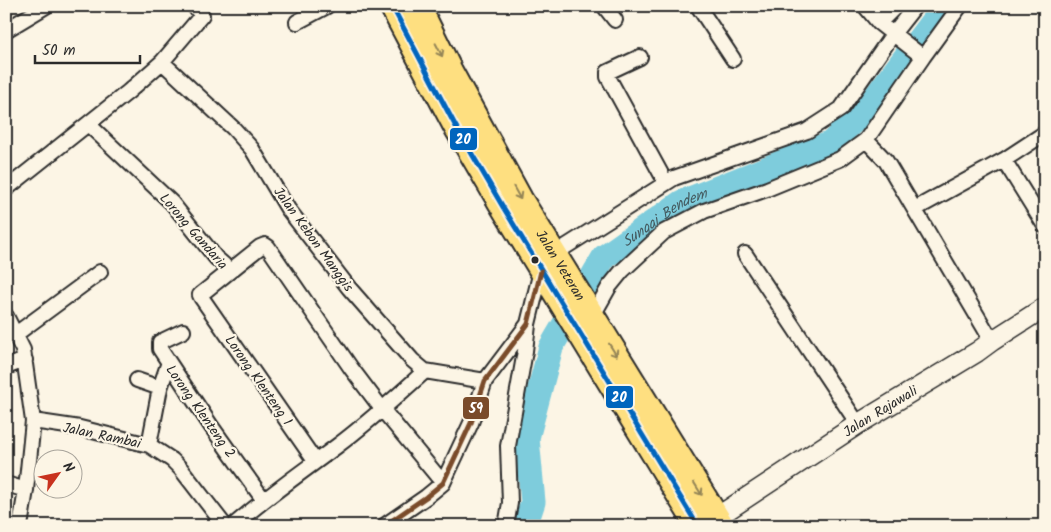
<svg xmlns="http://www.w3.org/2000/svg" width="1051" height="532" viewBox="0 0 1051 532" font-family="Kalam,sans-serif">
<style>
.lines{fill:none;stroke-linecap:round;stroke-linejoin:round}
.river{stroke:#7eccdc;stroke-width:25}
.street-casing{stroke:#2b2b2b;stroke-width:18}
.secondary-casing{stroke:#2b2b2b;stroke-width:22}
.highway-casing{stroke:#2b2b2b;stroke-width:28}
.street{stroke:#fcf5e5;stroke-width:14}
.secondary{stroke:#fcf5e5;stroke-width:19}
.highway{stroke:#fedf80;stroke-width:24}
.bus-1-casing{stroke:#fcf5e5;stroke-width:9}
.bus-2-casing{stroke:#fcf5e5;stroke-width:9}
.bus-1{stroke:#0065bd;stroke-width:5}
.bus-2{stroke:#7a4b2a;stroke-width:5}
.oneway{stroke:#948556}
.bus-dot{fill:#2b2b2b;stroke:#fcf5e5;stroke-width:2}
.labels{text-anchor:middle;stroke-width:4.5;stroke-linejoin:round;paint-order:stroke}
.street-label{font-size:14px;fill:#2b2b2b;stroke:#fcf5e5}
.water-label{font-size:15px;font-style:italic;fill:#445b60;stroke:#fcf5e5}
.line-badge{stroke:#fcf5e5;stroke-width:2}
.badge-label{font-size:14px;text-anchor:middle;font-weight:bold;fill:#fff}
</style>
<rect width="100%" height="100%" fill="#fcf5e5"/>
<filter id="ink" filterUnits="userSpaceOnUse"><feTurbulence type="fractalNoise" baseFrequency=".02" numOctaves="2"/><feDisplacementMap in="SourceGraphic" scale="10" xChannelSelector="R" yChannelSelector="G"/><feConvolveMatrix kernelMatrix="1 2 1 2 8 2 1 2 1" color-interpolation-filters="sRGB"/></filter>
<g filter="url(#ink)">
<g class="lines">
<path class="river" id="s1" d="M525,526l8,-24 -6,-64 24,-91 53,-90 78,-55 149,-59 36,-35 77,-102"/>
<defs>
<path id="street" d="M604,6l11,14
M698,6l35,53
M865,6l14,17 14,11
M297,22l30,-16
M879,23l17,-17
M6,30l40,-24
M896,36l27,21
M640,57l-32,15v5l58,106
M162,62l72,67 18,20 36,60 61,79 63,72 13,11 60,10
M88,124l84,79 44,55 8,7 3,7
M866,140l20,21 106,180
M1004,160l41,-27
M6,189l122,-97 34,-30 40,-47 -8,-9
M915,209l89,-49 41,66
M554,254l120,-76 133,-47 34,-22 52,-75 22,-28
M745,254l113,170
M6,316l17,34 10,71 -7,69 -6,36
M592,317l17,-30 13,-16 42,-39 40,-21 63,-22 73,-30 26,-19 57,-83 37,-51
M183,331l-23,11v7l51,77 52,73
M16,334l84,-62
M6,367l19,-7
M137,380l23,8
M33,421l47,7 69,17 23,15 9,9 44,57
M149,445l11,-57 8,-23
M315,461l-114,-164 -1,-2 60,-48 5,-2 3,2 83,121 31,41 61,74
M6,484l20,6
M233,526c33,-29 69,-54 104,-80 31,-23 59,-49 88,-75
M384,526l42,-29 17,-14 28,-60 14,-42 43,-57 13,-53
M506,526l4,-23 -2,-57 17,-95 3,-26"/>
<g id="secondary">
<path id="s2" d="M705,525l153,-101 119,-72 15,-11 53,-34"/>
</g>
<g id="highway">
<path d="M392,6l63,119 48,82 195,319"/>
<path id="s3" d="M418,6l32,65 70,128 202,327"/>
</g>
</defs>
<use href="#street" class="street-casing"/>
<use href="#secondary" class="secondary-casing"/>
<use href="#highway" class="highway-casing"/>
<use href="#street" class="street"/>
<use href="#secondary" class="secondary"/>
<use href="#highway" class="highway"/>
<defs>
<path id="bus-1" d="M392,6l63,119 48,82 195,319"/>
<path id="bus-2" d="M384,526l42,-29 17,-14 28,-60 14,-42 43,-57 13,-53"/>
</defs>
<use href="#bus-1" class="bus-1-casing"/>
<use href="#bus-2" class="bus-2-casing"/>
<use href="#bus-1" class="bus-1"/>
<use href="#bus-2" class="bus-2"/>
</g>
<defs><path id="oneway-shaft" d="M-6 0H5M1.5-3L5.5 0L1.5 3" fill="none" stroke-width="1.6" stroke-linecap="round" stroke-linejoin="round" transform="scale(1.25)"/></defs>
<g class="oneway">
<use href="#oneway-shaft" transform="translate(439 50) rotate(63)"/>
<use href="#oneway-shaft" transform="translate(517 193) rotate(61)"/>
<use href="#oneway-shaft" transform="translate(613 350) rotate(58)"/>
<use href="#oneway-shaft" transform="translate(698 489) rotate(58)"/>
</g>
</g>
<circle class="bus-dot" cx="535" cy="260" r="4.5"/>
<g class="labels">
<g class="street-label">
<text transform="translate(194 231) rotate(49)" y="5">Lorong Gandaria</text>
<text transform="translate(314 239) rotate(54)" y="5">Jalan Kebon Manggis</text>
<text dy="5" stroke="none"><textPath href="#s3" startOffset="296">Jalan Veteran</textPath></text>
<text transform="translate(259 380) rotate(55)" y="5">Lorong Klenteng 1</text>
<text transform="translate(201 411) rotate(55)" y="5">Lorong Klenteng 2</text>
<text dy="5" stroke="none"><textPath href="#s2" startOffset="209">Jalan Rajawali</textPath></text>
<text transform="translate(102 435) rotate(12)" y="5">Jalan Rambai</text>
</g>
<g class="water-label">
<text dy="5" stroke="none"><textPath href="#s1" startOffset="361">Sungai Bendem</textPath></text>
</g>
</g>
<g class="line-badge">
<rect x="449" y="127" width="29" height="24" rx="5" fill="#0065bd"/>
<rect x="605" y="385" width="29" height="24" rx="5" fill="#0065bd"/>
<rect x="462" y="396" width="28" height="24" rx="5" fill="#7a4b2a"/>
</g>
<g class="badge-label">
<text x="463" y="144">20</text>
<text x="619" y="402">20</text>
<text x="476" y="413">59</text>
</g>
<rect width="1051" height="532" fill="none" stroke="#fcf5e5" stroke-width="25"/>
<rect x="12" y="12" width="1026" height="507" fill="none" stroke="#2b2b2b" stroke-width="2" filter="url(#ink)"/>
<g transform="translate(58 474) rotate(57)"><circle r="24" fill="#fcf5e5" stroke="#a8a49b"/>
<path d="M0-4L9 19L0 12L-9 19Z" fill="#c8321e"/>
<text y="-8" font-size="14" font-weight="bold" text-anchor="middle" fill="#2b2b2b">N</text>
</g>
<path d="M35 55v8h105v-8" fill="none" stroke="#2b2b2b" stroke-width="2.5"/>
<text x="42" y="55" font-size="15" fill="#2b2b2b" stroke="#fcf5e5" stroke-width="4" paint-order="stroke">50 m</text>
</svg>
